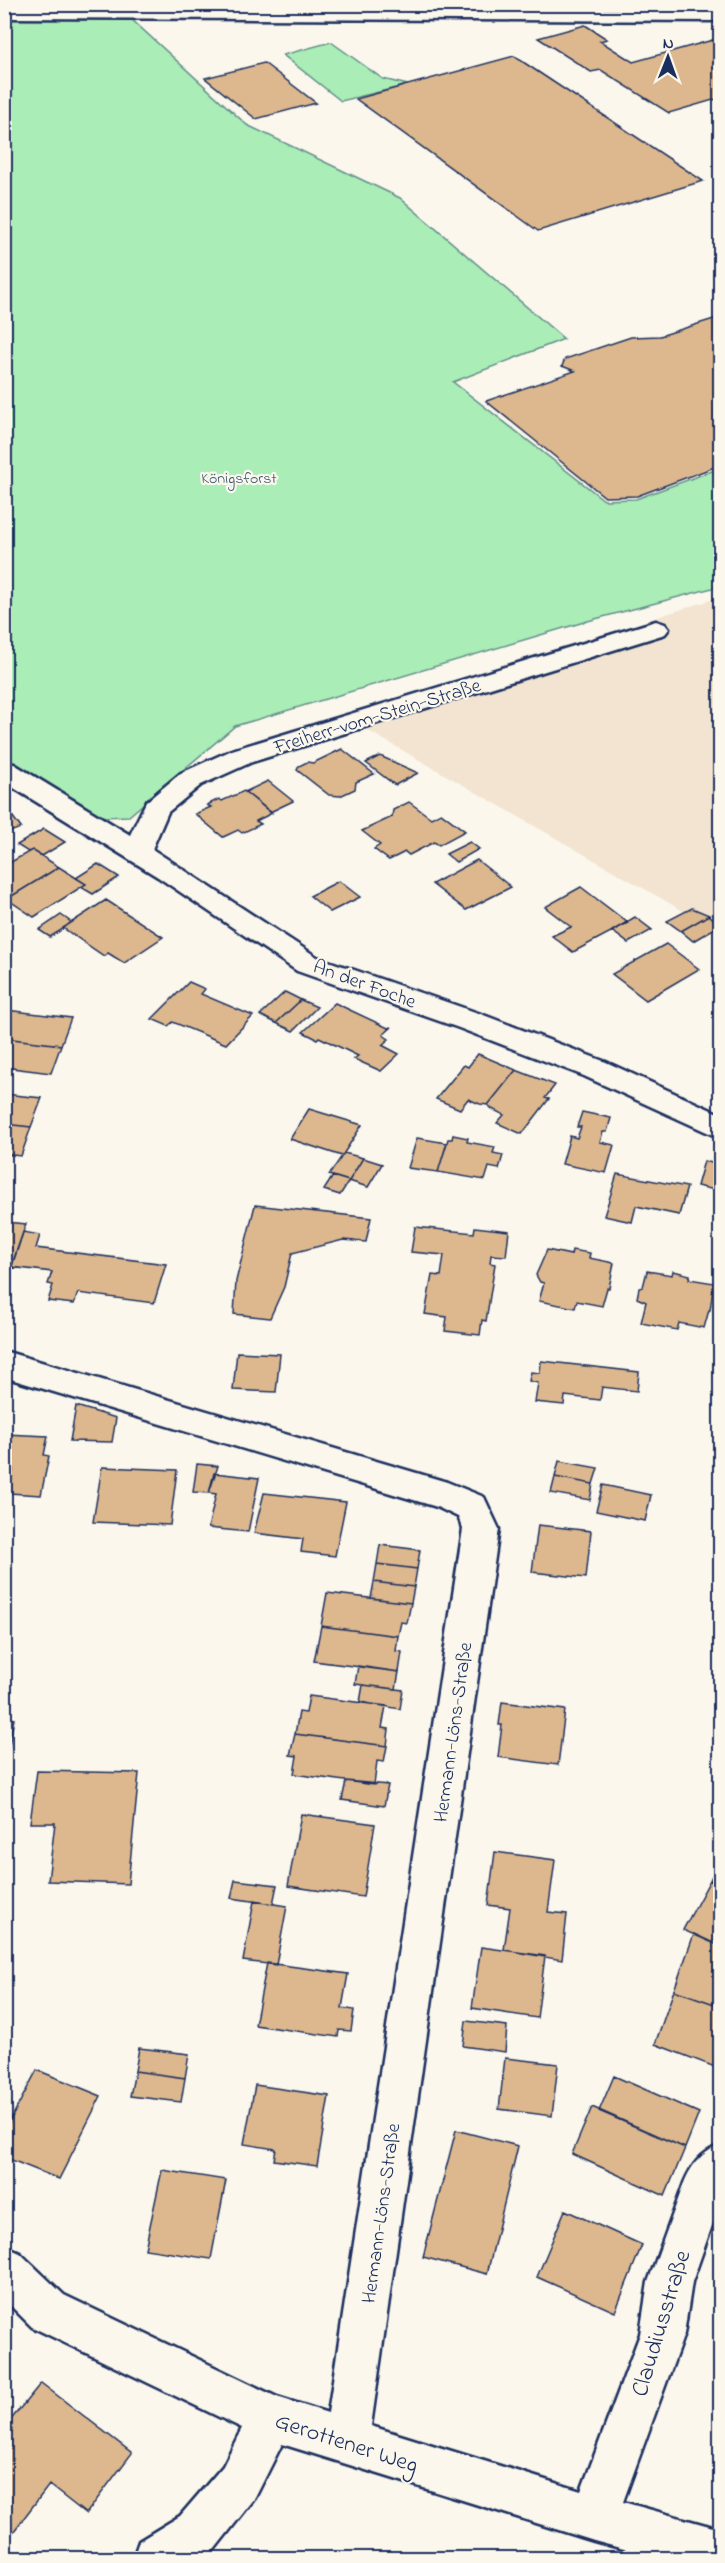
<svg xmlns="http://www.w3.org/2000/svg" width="725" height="2563" viewBox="0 0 725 2563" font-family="'Indie Flower',sans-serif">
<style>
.built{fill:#f2e4d0}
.green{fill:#aaedb7;stroke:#628e8a;stroke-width:1.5}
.building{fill:#ddb88e;stroke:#1b2f5e;stroke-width:1.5}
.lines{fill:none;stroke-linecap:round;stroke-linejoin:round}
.minor-casing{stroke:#1b2f5e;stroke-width:5}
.minor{fill:#fbf7ec;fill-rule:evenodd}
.labels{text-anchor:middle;stroke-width:4.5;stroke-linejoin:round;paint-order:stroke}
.far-park-label{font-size:16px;fill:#385570;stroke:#fbf7ec}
.street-label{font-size:20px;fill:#1b2f5e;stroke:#fbf7ec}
.near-street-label{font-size:24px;fill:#1b2f5e;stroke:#fbf7ec}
</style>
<rect width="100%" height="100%" fill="#fbf7ec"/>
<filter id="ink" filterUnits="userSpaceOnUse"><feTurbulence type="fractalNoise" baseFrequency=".0167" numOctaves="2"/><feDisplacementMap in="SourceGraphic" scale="12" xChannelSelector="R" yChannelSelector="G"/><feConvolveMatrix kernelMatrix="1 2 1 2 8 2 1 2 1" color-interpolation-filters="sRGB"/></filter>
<g filter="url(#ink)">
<path class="built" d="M720,597v335l-353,-202 297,-96 -13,-15z"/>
<path class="green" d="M4,5h716v5l-603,-4 130,119 153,73 164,141 -111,43 151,118 32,-1 84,-31v118l-136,36 -349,104 -106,90 -30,1 -94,-50z
M331,42l52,37 25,6 -67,16 -58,-46z"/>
<path class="building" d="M585,25l22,14 -7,2 33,21 87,-24v60l-51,15 -68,-43 -10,2 -53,-34z
M514,56l189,125 -165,50 -182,-132z
M264,63l52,40 -60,16 -51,-41z
M720,317v148l-83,31 -32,1 -119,-96 89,-30 -13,-5 3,-7 66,-22 29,-1z
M342,749l32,25 -18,8 -1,7 -15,7 -11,-1 -32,-25 2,-4 8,-4 6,1z
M380,756l38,17 -23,12 -29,-22z
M268,781l25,20 -23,11 -25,-20z
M244,791l28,22 -16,8 5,3 -19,9 -4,-3 -15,7 -28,-23 16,-7 -4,-2 12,-6 3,2z
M409,802l22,16 10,-5 24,18 -26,14 -5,-3 -25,13 -4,-3 -16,8 -15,-11 6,-4 -18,-14 30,-14 1,-7z
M4,805l17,23 -17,6z
M44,829l21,13 -23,14 -10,-6 -4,2 -11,-7z
M470,842l9,7 -23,13 -10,-8z
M32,850l27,17 -52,32 -3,-1v-32z
M477,860l34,27 -45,23 -34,-26z
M98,864l21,13 -26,17 -12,-7 5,-3 -10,-6z
M59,867l27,17 -52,33 -27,-18z
M339,881l21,16 -30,15 -20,-16z
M581,887l47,36 -55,29 -21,-16 19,-9 -26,-20z
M106,900l57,37 -39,26 -16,-10 -4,3 -41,-28z
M692,908l17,7 -28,16 -14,-10z
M61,915l10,7 -8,7 -13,8 -11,-7z
M709,915l11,10 -27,16 -12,-10z
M635,917l17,13 -24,13 -16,-12z
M666,944l33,25 -53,31 -34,-26z
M189,982l16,7 -4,5 52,22 -27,28 -53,-22 -5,4 -16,-7z
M285,992l16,8 -25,23 -16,-8z
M301,1000l16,7 -24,24 -17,-8z
M335,1003l53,25 4,-1 -9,8 6,4 -7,6 17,9 -18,17 -27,-12 4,-3 -39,-19 -2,2 -14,-7z
M6,1010l41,5 24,3 -10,27 -57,-7z
M4,1038l57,7 -10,28 -47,-6z
M478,1054l38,16 -28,35 -8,-1 -12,-5 -8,10 -24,-10 28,-34 4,2z
M516,1070l39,15 -10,13 4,1 -27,35 -25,-11 7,-8 -12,-6 -4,-4z
M4,1094l38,4 -11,29 -27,-3z
M309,1109l53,16 -20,31 -52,-17z
M582,1112l29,6 -4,14h-4l-3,10 14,3 -8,28 -44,-9 8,-28 7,2 4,-11h-4z
M4,1124l27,3 -10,29 -17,-2z
M453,1135l15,3 -1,4 28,5 -2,6 10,2 -4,14 -10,-2 -4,13 -47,-8 10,-33h4z
M417,1138l30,5 -9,29 -30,-4z
M344,1153l19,5 -14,23 -20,-6z
M363,1158l19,6 -14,23 -19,-6z
M704,1161l16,4v26l-23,-5z
M617,1174l70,13 -8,28 -43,-9 -4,16 -28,-6z
M333,1176l16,5 -9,14 -16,-5z
M255,1205l116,13 -5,24 -23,-2 -51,13 -8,34 -14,31 -36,-4 2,-33z
M6,1222l20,2 -19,57 -3,-1z
M415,1227l59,6 1,-6 34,4 -3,25 -15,-1 -1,8 5,1 -9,57 -4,-1 -2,15 -35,-4 2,-14 -22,-3 7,-39 9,1 3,-21 -33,-3z
M23,1232l17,3 -4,13 130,16 -12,39 -76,-10 -4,11 -26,-3 5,-16 -5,-1 4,-12 -41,-5z
M547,1250l24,5 1,-5 18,3 -1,5 25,5 -5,25h-2l-5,18 -25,-5 -2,7 -36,-7 5,-18 -4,-1 -4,-7z
M647,1271l25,4 1,-4 17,4 -1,4 25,4 -4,27h-1l-5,18 -25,-5 -2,7 -36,-7 5,-21 -9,-4 2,-10 4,-1z
M237,1352l43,2 -4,38 -43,-2z
M541,1361l98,11 -2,19 -35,-4 -2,13 -35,-4 -1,9 -29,-3 3,-19 -9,-2 2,-9 9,1z
M76,1406l40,12 -4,24 -42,-1z
M4,1434l44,2 -4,19 5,1 -8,39 -32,-2 4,-23 -9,-1z
M559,1461l39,7 -5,16 -38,-7z
M197,1464l21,2 -9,27 -16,-1z
M102,1467l75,3 -7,55 -77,-3z
M214,1473l45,5 -11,54 -40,-4 8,-34 -7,-1z
M555,1477l38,7 -3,16 -39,-7z
M603,1485l48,10 -6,26 -49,-10z
M264,1493l82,9 -11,54 -34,-4 2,-13 -49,-6z
M538,1525l53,6 -5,47 -54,-6z
M380,1545l40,5 -3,19 -40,-5z
M377,1564l40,5 -3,18 -40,-5z
M374,1582l40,5 -3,16 -40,-5z
M327,1593l84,10 -4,20 -6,-1 -3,14 -77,-10z
M321,1626l77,10 -2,15 6,1 -3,20 -85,-11z
M358,1666l41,6 -3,17 -41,-5z
M363,1685l40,5 -3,19 -40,-7z
M309,1696l77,10 -4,22 7,1 -2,17 -92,-12 4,-22 7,1z
M502,1702l63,8 -7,55 -60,-8 4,-32h-3z
M4,1718l10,1 -10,53z
M295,1734l92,12 -3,16 -7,-1 -3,24 -80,-11 3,-18 -7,-1z
M37,1771l102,2 -11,111 -80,-3 7,-58h-25z
M346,1781l42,4 -4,21 -42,-6z
M301,1814l74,10 -12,73 -75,-11z
M495,1852l60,8 -7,52 19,2 -5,46 -58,-10 6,-42 -22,-3z
M720,1860v25l-10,-5z
M235,1880l42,5 -4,19 -42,-6z
M710,1880l10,5v61l-37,-16z
M254,1901l33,5 -11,59 -33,-4z
M694,1934l26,12v60l-46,-16z
M481,1947l64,9 -8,62 -65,-10z
M267,1963l81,11 -6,34 12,2 -3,21 -12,-1 -1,7 -83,-12z
M674,1990l46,16v63l-65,-25z
M466,2021l41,5 -2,26 -42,-6z
M139,2048l50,6 -4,24 -50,-7z
M505,2058l53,6 -6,52 -53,-7z
M37,2070l64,26 -42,83 -55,-22v-25z
M135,2071l50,7 -4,24 -51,-6z
M614,2076l85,37 -14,35 -86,-37z
M255,2085l74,11 -12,70 -43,-6 2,-11 -32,-5z
M592,2107l93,41 -20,48 -93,-42z
M456,2130l62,16 -31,128 -64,-17z
M162,2170l64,10 -15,79 -66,-10z
M565,2210l77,35 -27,67 -78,-35z
M41,2383l91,70 -46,61 -37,-29 -45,59v-116z"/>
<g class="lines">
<defs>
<path id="minor" d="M4,6l716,3v12l-716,-3z
M656,621l9,3 4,5 -4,5 -413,128 -51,23 -33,27 -16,37 165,108 164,57 125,48 114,52v24l-136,-62 -125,-48 -162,-57 -139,-94 -154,-95v-20l10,2 116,71 16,-33 35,-29 51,-23z
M4,1351l443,131 37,15 15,32 -128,897 210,65 59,-157 8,-52 36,-99c8,-19 17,-30 36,-38v58l-28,79 -8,52 -61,168 97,27v29h-63l-63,-17 -312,-97 -27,54 -41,52 -15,8h-66l6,-17 41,-25 43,-50 19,-38 -210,-101 -28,-28v-53l16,7 44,42 213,102 51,16 135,-884 -5,-12 -21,-10 -433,-130z"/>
</defs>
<use href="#minor" class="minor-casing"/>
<use href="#minor" class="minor"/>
</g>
</g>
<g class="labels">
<g class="far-park-label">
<text x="239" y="483">Königsforst</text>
</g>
<g class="street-label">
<text transform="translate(377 715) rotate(-17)" y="7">Freiherr-vom-Stein-Straße</text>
<text transform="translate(365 983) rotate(20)" y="7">An der Foche</text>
<text transform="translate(452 1732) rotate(-82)" y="7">Hermann-Löns-Straße</text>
<text transform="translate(380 2213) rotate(-82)" y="7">Hermann-Löns-Straße</text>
</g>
<g class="near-street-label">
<text transform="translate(660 2323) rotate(-73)" y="8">Claudiusstraße</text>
<text transform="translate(347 2442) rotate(18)" y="8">Gerottener Weg</text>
</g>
</g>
<rect width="725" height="2563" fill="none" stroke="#fbf7ec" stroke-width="24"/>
<rect x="12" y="12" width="701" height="2539" fill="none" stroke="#1b2f5e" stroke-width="2" filter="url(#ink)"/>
<g transform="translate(668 57) rotate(1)" stroke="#fbf7ec" stroke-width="4.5" paint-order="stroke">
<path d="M0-4.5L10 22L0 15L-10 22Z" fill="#1b2f5e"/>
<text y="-9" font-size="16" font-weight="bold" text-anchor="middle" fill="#1b2f5e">N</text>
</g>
</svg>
